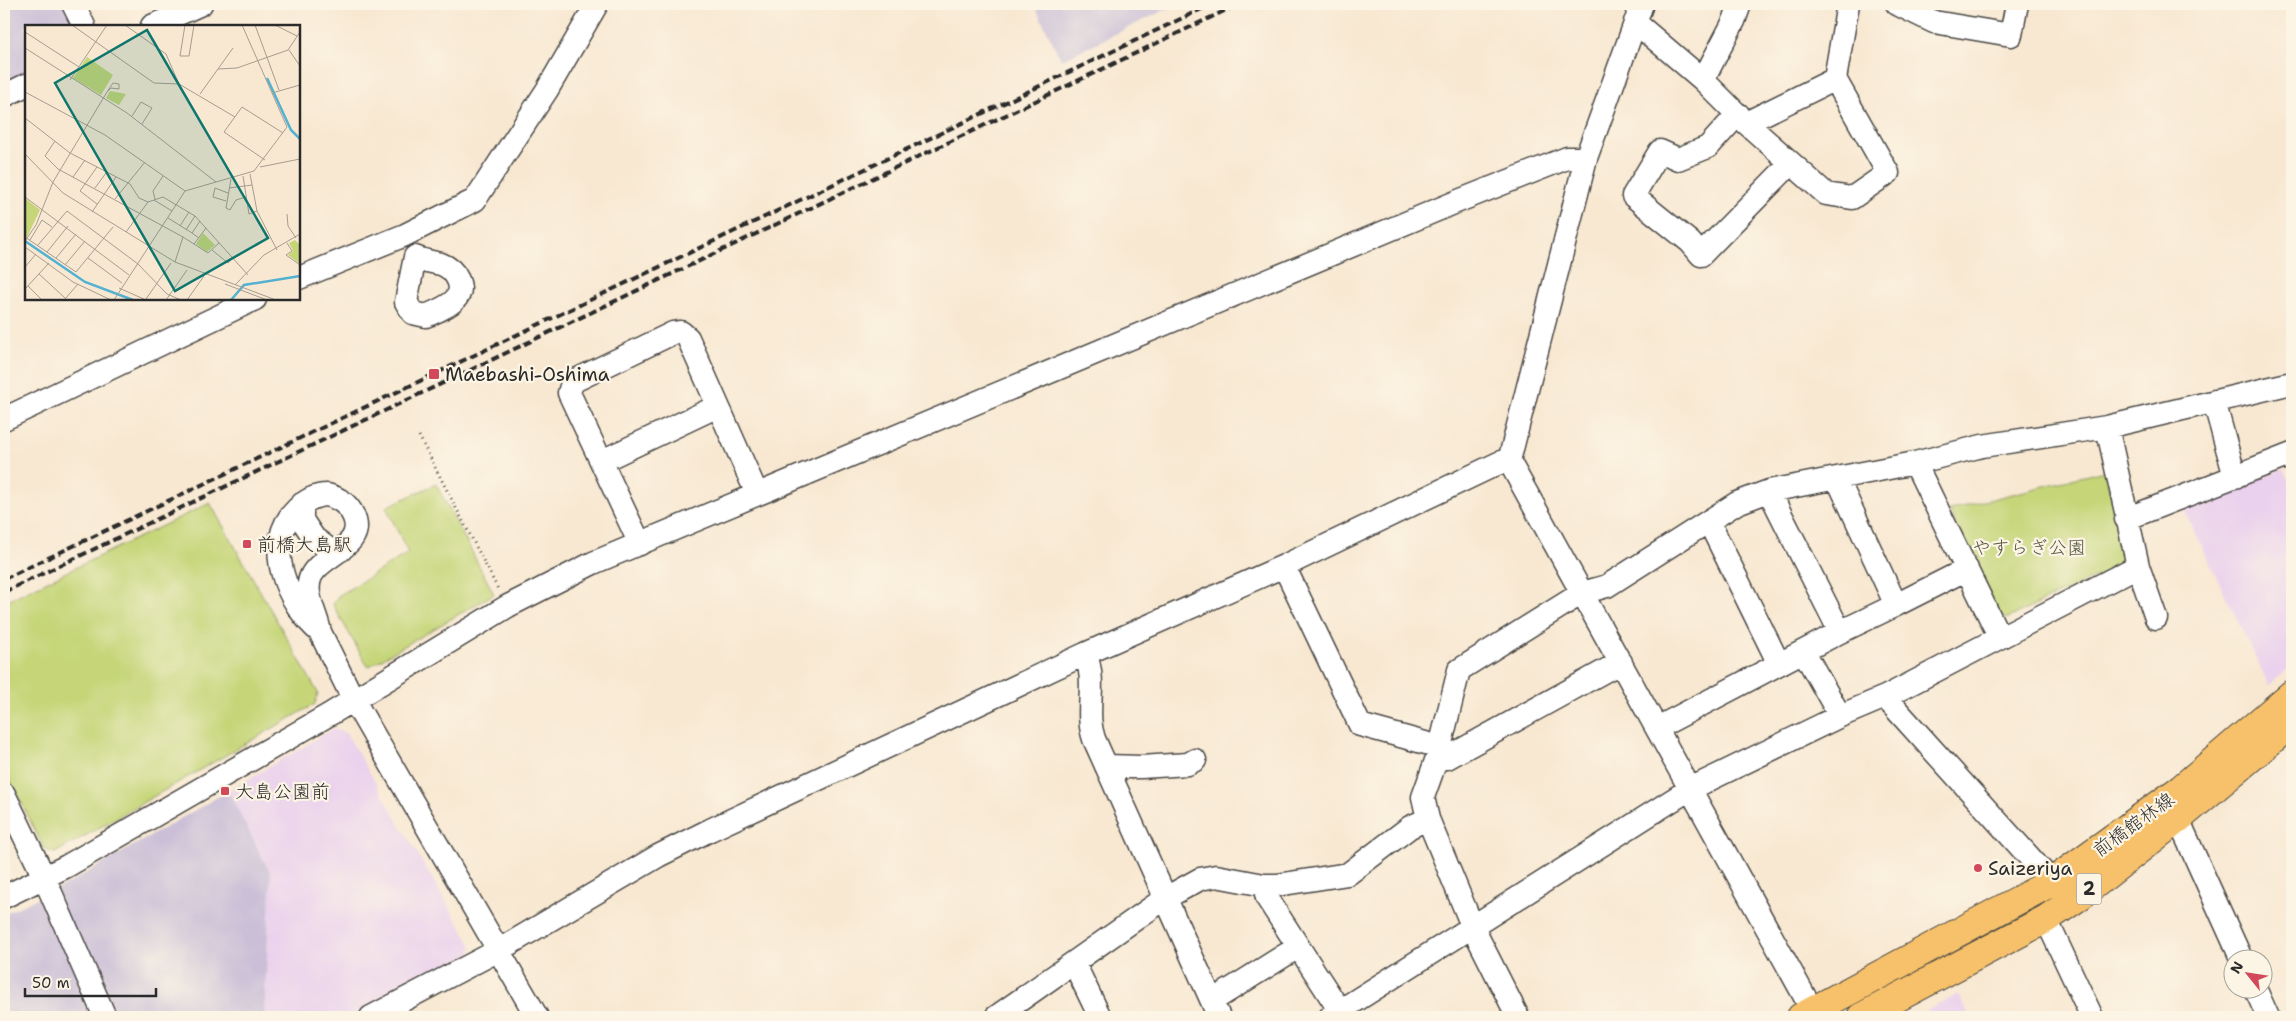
<svg xmlns="http://www.w3.org/2000/svg" width="2296" height="1021" viewBox="0 0 2296 1021" font-family="'Shantell Sans','Klee One',sans-serif">
<style>
.built{fill:#ead1ed}
.industrial{fill:#cabfd7}
.green{fill:#c5d577;stroke:#788051}
.lines{fill:none;stroke-linecap:round;stroke-linejoin:round}
.minor-casing{stroke:#4a4744;stroke-width:25}
.major-casing{stroke:#4a4744;stroke-width:30}
.path{stroke:#4a4744;stroke-width:3;stroke-dasharray:1 4;stroke-linecap:butt}
.minor{stroke:#fff;stroke-width:22}
.major{stroke:#f6c16b;stroke-width:28}
.rail{stroke:#2b2b2b;stroke-width:4;stroke-dasharray:8 4;stroke-linecap:butt}
.poi-dot{fill:#d1495b;stroke:#fcf5e5;stroke-width:2}
.labels{text-anchor:middle;stroke-width:4.5;stroke-linejoin:round;paint-order:stroke}
.shield{fill:#fcf5e5;stroke:#6a6863;stroke-width:1}
.shield-label{font-size:18px;font-weight:bold;fill:#2b2b2b}
.poi-label{font-size:19px;fill:#2b2b2b;stroke:#fcf5e5;text-anchor:start}
.park-label{font-size:19px;fill:#52563e;stroke:#fcf5e5}
.street-label{font-size:19px;fill:#2b2b2b;stroke:#fcf5e5}
.inset-river{fill:none;stroke:#53b1d1;stroke-width:2.5}
.inset-road{fill:none;stroke:#a69c8f;stroke-width:1}
.view{fill:#0f766e;fill-opacity:0.15;stroke:#0f766e;stroke-width:2.5}
.inset-edge{fill:none;stroke:#2b2b2b;stroke-width:2.5}
</style>
<rect width="100%" height="100%" fill="#fcf5e5"/>
<filter id="ink" filterUnits="userSpaceOnUse"><feTurbulence type="fractalNoise" baseFrequency=".02" numOctaves="2"/><feDisplacementMap in="SourceGraphic" scale="10" xChannelSelector="R" yChannelSelector="G"/><feConvolveMatrix kernelMatrix="1 2 1 2 8 2 1 2 1" color-interpolation-filters="sRGB"/></filter>
<filter id="wash" filterUnits="userSpaceOnUse"><feTurbulence type="fractalNoise" baseFrequency=".0096" numOctaves="4" result="noise"/><feDisplacementMap in="SourceGraphic" scale="20" xChannelSelector="R" yChannelSelector="G"/><feGaussianBlur stdDeviation="1.12" result="paint"/><feColorMatrix in="noise" values="0 0 0 0 0 0 0 0 0 0 0 0 0 0 0 0 0 1.4 0 .05"/><feComposite in="paint" operator="in"/></filter>
<g filter="url(#wash)">
<rect width="100%" height="100%" fill="#f8e8d2"/>
<path class="built" d="M2284,469l8,16v180l-23,20 -86,-177z
M333,729l13,4 126,213 -2,9 -116,62h-90l7,-143 -43,-83z
M1958,994l12,23h-55z"/>
<path class="industrial" d="M4,4h64l11,22h-53v46l-22,11z
M1034,4h143l-116,56z
M228,791l43,83 -7,143h-260v-103l67,-32z"/>
<path class="green" d="M2104,471l24,81 -6,13 -116,54 -7,-5 -50,-104z
M436,484l58,110 -126,73 -35,-62 5,-9 70,-43 -22,-46z
M210,503l108,190 -3,11 -260,149 -11,-4 -40,-82v-165z"/>
</g>
<g filter="url(#ink)">
<g class="lines">
<defs>
<path id="minor" d="M73,4l11,22
M1642,4l-56,154 -77,303 307,556
M1897,4l37,18 77,13 6,-31
M1635,22l68,58 43,43 80,71 26,4 36,-25 -53,-94 13,-75
M152,26l49,-22
M1703,80l31,-59 6,-17
M4,96l22,-11
M1738,114l-30,33 -30,12 -18,-8 -27,45 57,46 11,13 90,-92
M1746,123l89,-44
M415,257c9,4 17,5 26,7 8,3 14,9 17,16 9,21 -17,29 -32,36l-13,-3 -7,-11z
M299,278l106,-43 70,-35 72,-110 50,-86
M2214,401l21,76
M4,419l251,-120
M602,461l116,-55
M1915,463l84,173
M1837,478l59,127 71,-36
M1769,491l71,141
M327,495c12,3 21,9 26,20 15,32 -32,39 -42,61 -8,18 6,38 9,56 -32,-27 -60,-88 -23,-123 9,-9 18,-14 30,-14z
M302,504v16l12,18 16,12h11
M2126,519l166,-65
M1709,522l70,142
M640,544l-71,-151 3,-10 4,-3 97,-47 8,-1 7,6 69,156
M1284,566l76,159 80,22
M2138,566l18,52
M320,632l33,67 184,318
M1804,652l36,64
M1085,654c13,28 -1,57 9,85l125,278
M1657,728l183,-96 56,-27
M1438,755l9,3 174,-96
M1106,766l35,1 47,-3 7,-4
M4,794l40,83 61,140
M2178,819l63,139
M2052,882l-167,-185 253,-131 -31,-139
M1264,885l3,13 73,113
M4,897l63,-31 265,-153 176,-107 85,-43 868,-363 106,-42h19
M2046,919l46,98
M1074,963l26,54
M2255,988l13,29
M1212,1001l86,-54
M371,1017l128,-67 159,-94 52,-26 375,-176 199,-88 217,-104 8,-1
M996,1017l168,-118 36,-20 16,-3 48,9h13l71,-11 62,-47 18,-8
M1330,1017l360,-228 150,-73 45,-19
M1518,1017l-45,-89 -45,-109 -5,-22 15,-42 21,-85 123,-77 25,-7 130,-83 32,-12 146,-28 67,-17 125,-19 185,-44"/>
<path id="major" d="M1801,1017l251,-135 130,-94 110,-94
M1861,1017l185,-98 34,-23 98,-77 114,-96"/>
</defs>
<use href="#minor" class="minor-casing"/>
<use href="#major" class="major-casing"/>
<path class="path" d="M419,436l80,155"/>
<use href="#minor" class="minor"/>
<use href="#major" class="major"/>
<path class="rail" d="M4,579l1208,-575
M4,592l1235,-588"/>
</g>
</g>
<g class="poi-dot">
<rect x="428" y="368" width="12" height="12" rx="2.5"/>
<rect x="242" y="539" width="10" height="10" rx="2.5"/>
<rect x="220" y="786" width="10" height="10" rx="2.5"/>
<circle cx="1978" cy="868" r="5"/>
</g>
<g class="labels">
<rect class="shield" x="2076.5" y="873.5" width="25" height="31" rx="4"/>
<g class="shield-label">
<text x="2089" y="895">2</text>
</g>
<g class="poi-label">
<text x="445" y="381">Maebashi-Oshima</text>
<text x="257" y="551">前橋大島駅</text>
<text x="235" y="798">大島公園前</text>
<text x="1988" y="875">Saizeriya</text>
</g>
<g class="park-label">
<text x="2029" y="554">やすらぎ公園</text>
</g>
<g class="street-label">
<text transform="translate(2133 824) rotate(-36)" y="7">前橋館林線</text>
</g>
</g>
<g transform="translate(25 25)">
<rect width="275" height="275" fill="#f8e8d2"/>
<path d="M62,32l26,18 -12,20 -28,-17zM85,66l16,3 -7,11 -13,-7zM0,173l15,12 -13,27 -2,-1zM178,208l12,12 -8,7 -11,-8zM270,215l5,5v19l-12,-9 5,-4 -4,-8z" fill="#c5d577"/>
<path class="inset-river" d="M242,53l24,52 9,9M0,216l60,41 48,18M206,275l13,-15 56,-9"/>
<path class="inset-road" d="M47,0l82,58 25,1M100,0l41,29 13,30 56,33M160,0l-5,31h9l5,-31M175,0h65M230,0l24,65M250,0l22,11M0,7l54,35M0,23l102,65 89,69M264,25l11,16M193,44l19,-1 51,-18 12,-18M45,55l37,-55M88,58l6,1v5l-8,-1 -4,4zM0,67l80,43 80,56M247,68l28,-8M175,69l33,-46M107,91l9,-14 11,6 -10,16M0,93l45,35 60,31 9,14 9,4M30,116l-10,15 13,13 125,68M0,129l38,39 112,69 101,38M240,135l-41,-28 18,-25 41,26M72,142l-17,24 17,13M235,142l40,-8M225,149l7,37 20,39M218,151l6,38 8,-3M48,152l12,-17M206,154l-5,29 4,2 6,-10 10,-3M70,163l11,-15M204,163l23,-3M0,172l104,78M90,174l30,-37M130,174l-2,-8 10,-15M129,175l18,11M201,176l-13,-4 2,-9 13,5M67,187l24,-35M262,189l1,12 8,12M143,193l24,15M155,201l9,-14M161,205l9,-14M101,207l22,-30 15,-5 32,19 53,59M0,212l51,35 37,-45M174,213l-7,-5 8,-12M5,215l12,-20 10,7M0,216l11,-16 17,-43 54,-90M262,218l5,8 -6,4 14,10M169,219l12,-16M13,220l29,-34 71,53 29,30 14,6M0,222l48,35 38,18M187,225l16,13 5,-5M22,227l21,-26M31,233l20,-24M63,233l34,25M150,237l8,-25 25,16 11,-10M40,240l20,-24M0,242l11,-13M14,249l26,24M200,259l42,16M210,260l29,-30 36,-21M3,261l14,14M94,263l27,12M0,264l24,-26M40,274l13,-15M121,274l25,-36M89,275l71,-109 69,-20 33,-44 -45,-102M141,275l21,-30M162,275l17,-24"/>
<path class="view" d="M122,5l121,208 -93,53 -120,-208z"/>
<rect width="275" height="275" class="inset-edge"/>
</g>
<rect width="2296" height="1021" fill="none" stroke="#fcf5e5" stroke-width="20"/>
<g transform="translate(2248 974) rotate(300)"><circle r="24" fill="#fcf5e5" stroke="#a8a49b"/>
<path d="M0-4L9 19L0 12L-9 19Z" fill="#d1495b"/>
<text y="-8" font-size="14" font-weight="bold" text-anchor="middle" fill="#2b2b2b">N</text>
</g>
<path d="M25 988v8h131v-8" fill="none" stroke="#2b2b2b" stroke-width="2.5"/>
<text x="32" y="988" font-size="15" fill="#2b2b2b" stroke="#fcf5e5" stroke-width="4" paint-order="stroke">50 m</text>
</svg>
